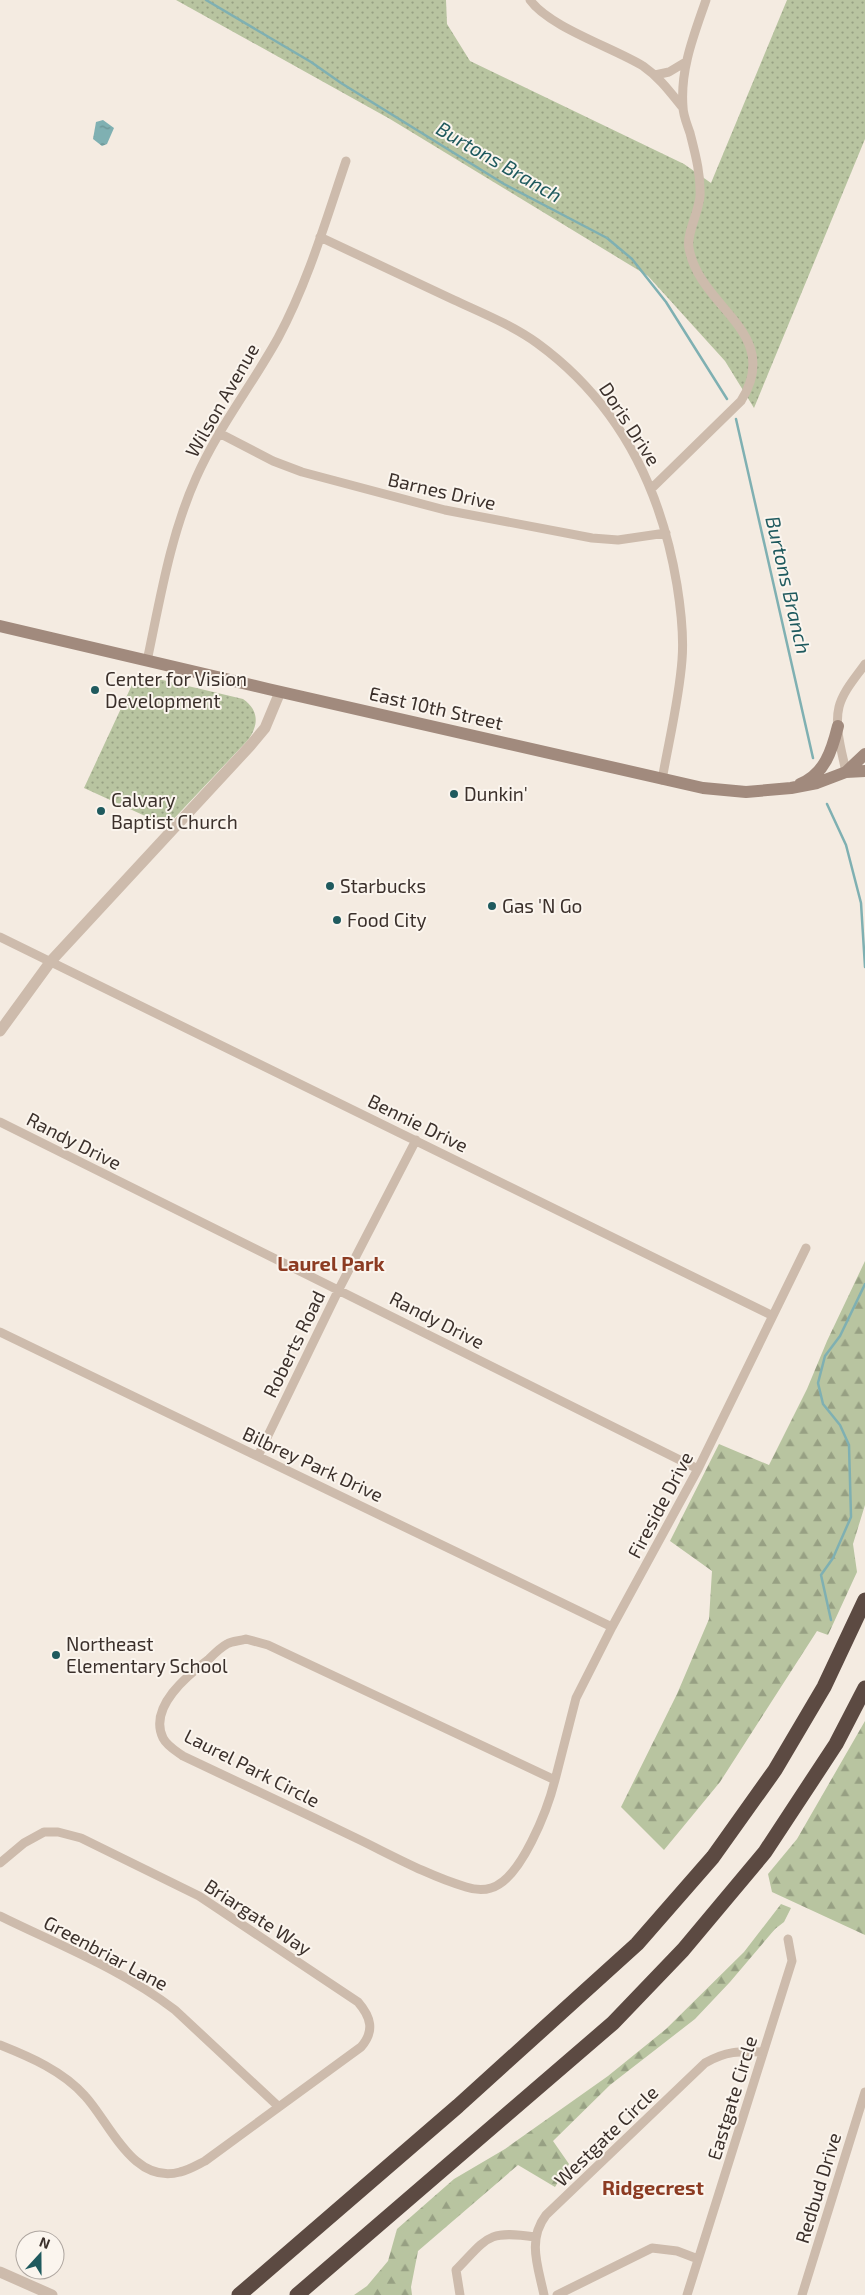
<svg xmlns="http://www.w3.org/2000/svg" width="865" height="2295" viewBox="0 0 865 2295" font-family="'Exo 2',sans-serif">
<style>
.grass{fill:url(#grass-dots)}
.forest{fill:url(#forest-firs)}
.water{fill:url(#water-ripples)}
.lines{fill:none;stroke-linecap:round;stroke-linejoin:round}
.stream{stroke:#7fb0b2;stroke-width:2.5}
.minor{stroke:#cdbbac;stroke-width:9}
.tertiary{stroke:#cdbbac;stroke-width:11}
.secondary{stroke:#a18a7d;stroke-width:12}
.motorway{stroke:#5c4a42;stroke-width:15}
.poi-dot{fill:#1f5a5e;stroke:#fbf5ee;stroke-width:2}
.labels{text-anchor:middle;stroke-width:4;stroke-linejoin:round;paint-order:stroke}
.street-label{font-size:19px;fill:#3b302b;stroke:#fbf5ee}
.poi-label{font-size:19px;fill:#3b302b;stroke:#fbf5ee;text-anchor:start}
.water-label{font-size:20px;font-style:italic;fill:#1f5a5e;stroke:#fbf5ee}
.neighbourhood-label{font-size:20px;font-weight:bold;fill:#8c3b22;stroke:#fbf5ee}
</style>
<defs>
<pattern id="grass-dots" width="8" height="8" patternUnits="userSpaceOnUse" patternTransform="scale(1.25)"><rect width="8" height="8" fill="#b8c4a0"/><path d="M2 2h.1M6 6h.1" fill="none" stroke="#97a083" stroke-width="1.8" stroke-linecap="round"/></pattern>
<pattern id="forest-firs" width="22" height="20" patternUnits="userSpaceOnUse" patternTransform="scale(1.25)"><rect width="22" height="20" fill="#b8c4a0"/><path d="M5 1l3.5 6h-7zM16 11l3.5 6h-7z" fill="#97a083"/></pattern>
<pattern id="water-ripples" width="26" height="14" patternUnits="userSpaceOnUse" patternTransform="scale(1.25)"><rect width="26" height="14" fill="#7fb0b2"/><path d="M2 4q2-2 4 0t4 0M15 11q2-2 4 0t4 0" fill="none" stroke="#699091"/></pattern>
</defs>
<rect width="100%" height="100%" fill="#f4ebe1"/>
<path class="grass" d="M176,0h270l1,24 23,37 214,103 27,19 76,-183h78v139l-111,269 -29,-47 -77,-85 -258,-157z
M137,674l106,25c16,11 16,26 5,41l-81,86 -83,-38z"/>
<path class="forest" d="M865,1261v244l-12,39 4,28 -29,63 -11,-4 -97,151 -56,68 -43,-43 56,-113 32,-75 3,-48 -42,-30 49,-97 50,21 38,-76 20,-48z
M865,1721v214l-93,-43 -4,-18 29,-35z
M781,1904l10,4 -7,14 -9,7 -45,53 -35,37 -85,66 -57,56 16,23 -14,23 -37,-22 -100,86 -7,36 1,8h-58l13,-9 21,-25 9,-32 57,-50 51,-30 103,-73 58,-47 78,-77z"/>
<path class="water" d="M103,120l11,8 -7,16 -5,2 -9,-7 3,-17z"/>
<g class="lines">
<path class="stream" d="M206,0l105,62 30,21 163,101 103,54 25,21 34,43 61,97
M736,419l77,339
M827,804l19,41 15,58 4,64
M831,1620l-10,-45 12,-17 18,-41 -2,-72 -9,-20 -17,-21 -5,-21 7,-27 15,-20 25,-52"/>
<path class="minor" d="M530,0c19,27 84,48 113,66 16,11 27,26 40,42
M655,75l14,-3 15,-9
M320,237c45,21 89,42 134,63 28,13 58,25 83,43 81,59 124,145 140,242 4,25 7,51 5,75 -3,40 -13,80 -20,120
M219,433l54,28 29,11 143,38 147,28 26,2 48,-7
M652,488l89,-87c43,-69 -42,-93 -52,-153 -3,-14 10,-36 11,-52 1,-22 -5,-43 -10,-63 -3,-9 -7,-18 -7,-26 -3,-38 11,-72 23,-107
M147,661c13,-61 23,-125 49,-183 22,-50 56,-93 82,-140 30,-56 48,-118 68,-177
M846,772c-4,-20 -12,-45 -7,-65 4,-16 17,-30 26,-43
M0,937l771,378
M0,1122l698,347
M0,1332l612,295
M258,1456l81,-167 77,-149
M246,1639l22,6 287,135c-7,28 -34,100 -64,108 -9,3 -16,2 -25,-1 -37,-11 -73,-31 -108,-48 -58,-28 -116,-55 -175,-83 -7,-5 -16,-10 -20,-18 -15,-31 25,-63 46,-79 5,-5 12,-12 18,-15 5,-3 13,-3 19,-5z
M555,1780l21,-82 36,-71 86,-158 108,-221
M0,1863l24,-20 20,-11h14l23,6 118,58 159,106c13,15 17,29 3,45l-156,114c-8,4 -16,9 -25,11 -47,13 -70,-49 -95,-76 -22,-25 -55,-39 -85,-51
M0,1916c59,29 123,54 175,94l104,97
M460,2295l-4,-25c32,-33 31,-40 79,-33
M544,2295c-6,-29 -17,-55 2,-80l159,-152c21,-12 34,-12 58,-11
M557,2295l95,-47 25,3 21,8
M687,2295l105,-334 -4,-22
M802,2295l63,-203"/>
<path class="tertiary" d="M0,1031l51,-70 199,-215 15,-18 15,-36
M0,2272l52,23"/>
<path class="secondary" d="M0,626l268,63 435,99 43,4 45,-4 26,-5 29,-11 19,-1
M846,772l19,-18
M800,784c25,-10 32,-34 38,-58"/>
<path class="motorway" d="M239,2295l219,-189 179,-162 76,-87 62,-87 49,-83 41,-87
M297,2295l316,-272 70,-73 82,-98 71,-108 29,-56"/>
</g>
<g class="poi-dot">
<circle cx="95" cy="690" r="5"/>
<circle cx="454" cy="794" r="5"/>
<circle cx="101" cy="811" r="5"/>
<circle cx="330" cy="886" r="5"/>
<circle cx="492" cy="906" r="5"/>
<circle cx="337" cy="920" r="5"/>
<circle cx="56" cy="1655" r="5"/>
</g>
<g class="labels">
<g class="street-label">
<text transform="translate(222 400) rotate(-60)" y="7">Wilson Avenue</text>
<text transform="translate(630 424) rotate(57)" y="7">Doris Drive</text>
<text transform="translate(442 491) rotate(13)" y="7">Barnes Drive</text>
<text transform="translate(436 708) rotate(13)" y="7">East 10th Street</text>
<text transform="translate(418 1123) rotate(26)" y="7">Bennie Drive</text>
<text transform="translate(74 1141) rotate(27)" y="7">Randy Drive</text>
<text transform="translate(437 1320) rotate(27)" y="7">Randy Drive</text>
<text transform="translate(294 1344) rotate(-64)" y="7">Roberts Road</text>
<text transform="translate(313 1464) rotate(25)" y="7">Bilbrey Park Drive</text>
<text transform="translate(660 1505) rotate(-62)" y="7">Fireside Drive</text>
<text transform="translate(252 1768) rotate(27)" y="7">Laurel Park Circle</text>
<text transform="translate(258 1917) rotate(33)" y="7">Briargate Way</text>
<text transform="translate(106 1953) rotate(28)" y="7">Greenbriar Lane</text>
<text transform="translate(732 2098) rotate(-73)" y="7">Eastgate Circle</text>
<text transform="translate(606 2136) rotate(-44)" y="7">Westgate Circle</text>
<text transform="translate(818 2188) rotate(-73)" y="7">Redbud Drive</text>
</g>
<g class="poi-label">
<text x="105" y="686">Center for Vision<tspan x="105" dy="22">Development</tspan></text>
<text x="464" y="801">Dunkin'</text>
<text x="111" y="807">Calvary<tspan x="111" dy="22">Baptist Church</tspan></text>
<text x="340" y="893">Starbucks</text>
<text x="502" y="913">Gas 'N Go</text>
<text x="347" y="927">Food City</text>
<text x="66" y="1651">Northeast<tspan x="66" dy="22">Elementary School</tspan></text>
</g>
<g class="water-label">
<text transform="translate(499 162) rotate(30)" y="7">Burtons Branch</text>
<text transform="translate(788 585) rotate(77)" y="7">Burtons Branch</text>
</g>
<g class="neighbourhood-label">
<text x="331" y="1271">Laurel Park</text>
<text x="653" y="2195">Ridgecrest</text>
</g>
</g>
<g transform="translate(40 2255) rotate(21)"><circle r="24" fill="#fbf5ee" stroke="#aea6a0"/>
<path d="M0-4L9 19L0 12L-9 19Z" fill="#1f5a5e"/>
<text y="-8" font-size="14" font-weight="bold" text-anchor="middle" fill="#3b302b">N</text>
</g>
</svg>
